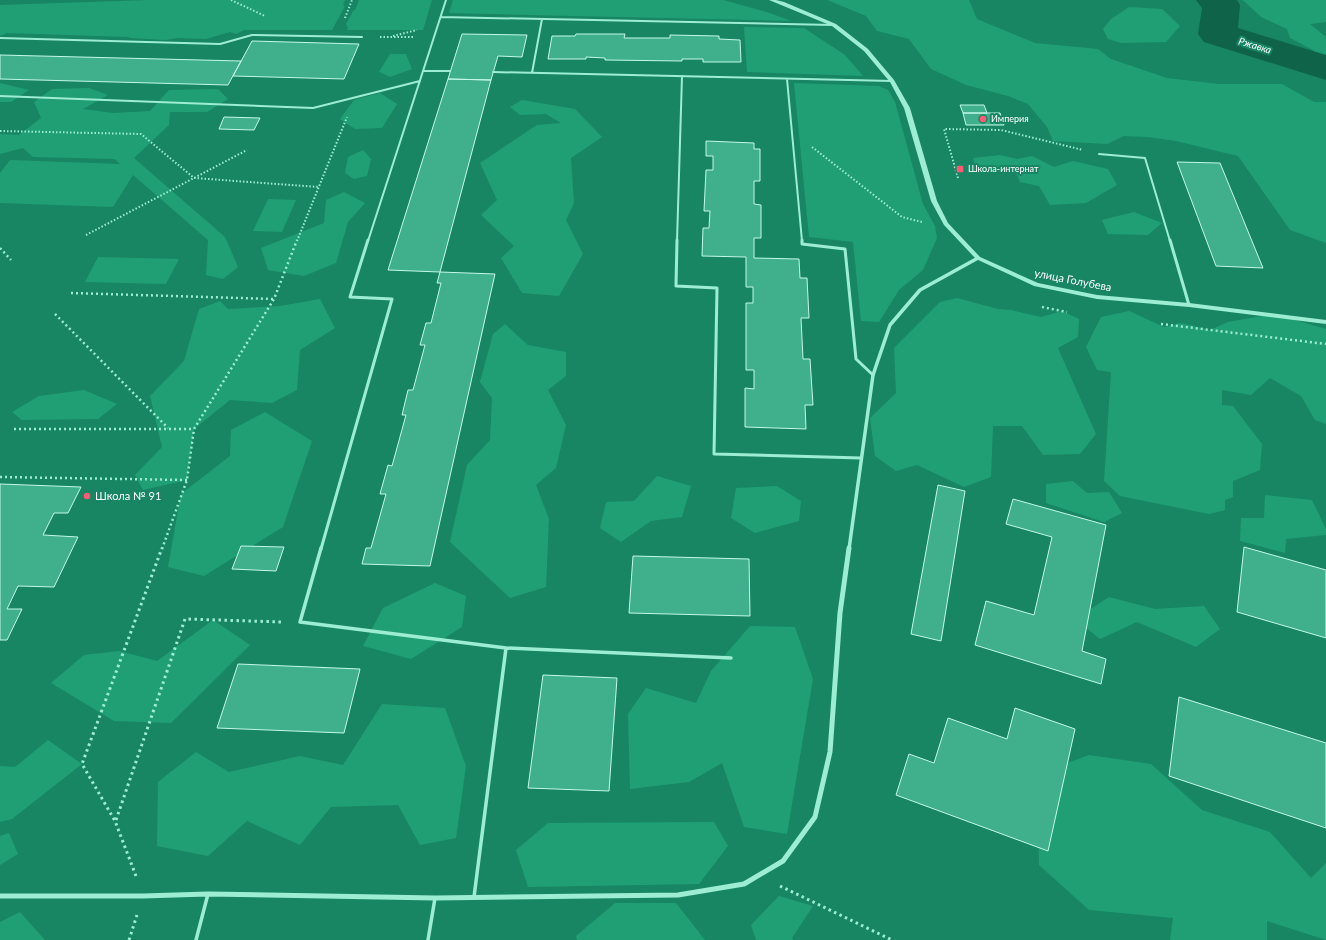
<svg xmlns="http://www.w3.org/2000/svg" width="1326" height="940" viewBox="0 0 1326 940" font-family="Lato,sans-serif">
<style>
.green{fill:#209f75}
.lines{fill:none;stroke-linecap:round;stroke-linejoin:round}
.river{fill:#0f6349;fill-rule:evenodd}
.building{fill:#40af8b;stroke:#c3f9e7}
.path-far2{stroke:#9dedd3;stroke-width:2;stroke-dasharray:1.5 2;stroke-linecap:butt}
.path-far1{stroke:#9dedd3;stroke-width:2.5;stroke-dasharray:2 3;stroke-linecap:butt}
.path{stroke:#9dedd3;stroke-width:3;stroke-dasharray:2.5 3.5;stroke-linecap:butt}
.service-far2{stroke:#9dedd3;stroke-width:2}
.service-far1{stroke:#9dedd3;stroke-width:3}
.service{stroke:#9dedd3;stroke-width:3.5}
.minor-far1{stroke:#9dedd3;stroke-width:3.5}
.minor{stroke:#9dedd3;stroke-width:5}
.tertiary{fill:#9dedd3;fill-rule:evenodd}
.poi-dot{fill:#ff5975;stroke:#188663;stroke-width:1.5}
.labels{text-anchor:middle;stroke-width:4;stroke-linejoin:round;paint-order:stroke}
.far-poi-label{font-size:9px;fill:#fff;stroke:#188663;text-anchor:start}
.far-water-label{font-size:10px;font-style:italic;fill:#fff;stroke:#188663}
.street-label{font-size:11px;fill:#fff;stroke:#188663}
.poi-label{font-size:11px;fill:#fff;stroke:#188663;text-anchor:start}
</style>
<rect width="100%" height="100%" fill="#188663"/>
<path class="green" d="M149,0h196l-2,5 2,1 -13,24h-88l-8,4 -6,-2 -24,7 -29,-1 -11,2 -35,-2 -3,-1 -121,-4 -7,3v-31z
M359,0h73l-9,30h-76l1,-2 -2,-4 7,-13 2,-1z
M453,0h270l44,12 24,9 -342,-8z
M827,0h142l8,19 58,24 63,6 13,10 56,19 52,6h63l32,18h12v141l-36,-13 -52,-74 -62,-15 -28,-4 -24,-1 -17,8 -54,-3 -6,-14 -19,-23 -20,-8 -42,-11 -35,-16 -22,-30 -32,-8 -11,-15z
M1241,0h85v22l-16,2 16,13v23l-11,-4 -2,-6 -23,-12 -3,-9 -26,-12 -17,-16z
M1129,7l33,2 18,17 -14,16 -45,1 -13,-4 -5,-10 8,-10z
M744,27l60,1 41,27 18,21 -116,-4z
M390,54h16l6,15 -22,8 -11,-5z
M0,83l29,7 -18,12h-11z
M794,83l85,3 9,4 7,12 28,102 12,22 2,12 -14,32 -24,20 -20,32 -18,-1 -8,-79 -44,-5z
M89,88l19,7 -25,14 30,4 37,-2 19,-21 49,-1 10,10 -21,13h-37l-1,13 -35,33 91,79 13,30 -15,12 -17,-4 2,-35 -75,-65 -20,32 -113,-4v-30l10,-13 110,4 -5,-5 -82,-2 -10,-9 -23,6v-20l19,1 22,-17 -7,-16 18,-13z
M380,93l17,11 -15,24 -27,1 -15,-10 14,-19z
M522,100l53,9 27,28 -31,21 3,45 -8,17 17,34 -24,42 -37,-3 -21,-35 13,-12 -33,-31 16,-15 -17,-37 57,-38 24,-2 -15,-9 -26,1 -10,-8z
M363,150l8,9 -4,17 -13,3 -9,-6 3,-16z
M1000,155l17,4 15,-3 22,11 19,-6 35,8 9,16 -31,18 -36,2 -11,-19 -19,-4 -6,-15 -39,-1 -2,-8z
M344,192l21,11 -17,19 -12,41 -32,13 -36,-6 -7,-22 63,-25 2,-23z
M268,199l28,1 -14,32 -29,-1z
M1134,212l28,11 -14,12 -40,-1 -6,-14z
M98,257l81,2 -13,25 -81,-2z
M957,298l41,11 13,1 30,7 21,-6 17,8 -1,18 -20,11 38,86 -16,20 -37,1 -21,-29h-29l-2,51 -27,10 -47,-22 -21,6 -21,-15 -5,-38 26,-25 -2,-45 46,-46z
M320,299l15,29 -35,22 -3,40 -25,13 -42,-3 -36,29 -7,51 -44,10 -8,-15 27,-28 -12,-51 34,-35 15,-52 21,-8 8,8 52,-3z
M1129,311l35,16 17,-4 29,7 18,-8 46,-8 52,15v95l-11,-4 -14,-24 -31,-18 -19,17 -29,-5v15l11,1 29,38 -2,26 -27,11v16l-8,3v10l-16,4 -89,-18 -16,-15 7,-109 -14,-2 -11,-23 15,-30z
M505,324l23,21 38,7v24l-18,14 18,35 -10,43 -20,17 13,34 -3,68 -36,11 -60,-56 17,-77 23,-25 2,-42 -12,-16 13,-48z
M84,390l33,14 -19,15 -76,1 -10,-8 27,-16z
M265,412l47,29 -29,86 -79,49 -36,-9 13,-73 49,-38 1,-26z
M657,476l34,10 -9,31 -31,4 -30,21 -21,-14 6,-26 28,-1z
M1073,481l14,12 22,-1 13,21 -18,9 -58,-19v-19z
M777,486l24,15 -2,20 -44,12 -24,-15 5,-30z
M1265,495l47,5 14,29v6l-40,4 -1,14 -45,-12 1,-23h23z
M435,583l31,13 -4,31 -51,32 -48,-13 20,-38z
M1109,597l46,12 49,-3 16,23 -24,18 -59,-25 -37,17 -25,-20z
M213,620l37,25 -79,78 -57,-2 -63,-38 33,-28 35,-4 38,10z
M750,626l45,1 18,52 -26,155 -43,-7 -22,-64 -33,19 -59,7 -2,-75 18,-26 50,15 15,-32z
M382,704l63,4 21,58 -10,72 -36,7 -22,-40 -67,2 -31,38 -53,-24 -39,35 -51,-10 1,-64 38,-30 33,20 71,-16 43,9z
M48,740l34,24 -70,55 -12,3v-56l15,1z
M1089,755l62,9 51,46 68,22 41,46 15,-15v77l-59,-19v19h-97l3,-22 -84,-8 -50,-45 -2,-91z
M714,822l14,24 -29,38 -171,3 -12,-37 32,-27z
M9,833l9,21 -18,11v-29z
M779,896l34,10 -21,32 1,2h-37l-5,-15z
M615,903h61l29,37h-128l-1,-4z
M20,912l25,28h-45v-18z"/>
<g class="lines">
<path class="river" d="M1196,0h41l3,5 -2,23 88,27v25l-122,-38 -6,-8 4,-26z"/>
</g>
<path class="building" d="M462,34l65,1 -5,22 -24,-1 -7,24 -43,-1z
M576,34h49l-1,4h46v-3l49,1v3l21,1 1,22h-38v-3h-21v2l-77,-1v-2l-19,-1v2h-38l4,-23h23z
M252,41l107,3 -15,35 -111,-3z
M0,55l241,6 -13,24 -228,-6z
M448,79l43,1 -51,192 -52,-2z
M960,105h24l3,8h-24z
M963,113h37l4,12h-38z
M224,117l36,1 -6,12 -35,-1z
M706,141l48,2v6h6v32h-6v23l7,1v33h-7v20l45,1 1,19h7l2,40h-8l2,41h7l3,46h-8l1,24 -61,-2v-39l9,1v-19h-8v-67h7v-16h-7v-30l-44,-1 1,-28h6l1,-17h-6l2,-41h7v-14h-7z
M1177,162l43,1 43,105 -47,-2z
M440,272l55,2 -65,292 -68,-2 4,-16h5l15,-54h-6l8,-29 4,1 14,-51h-4l6,-25h5l12,-45h-5l6,-22h5l10,-40h-4z
M0,484l81,3 -13,26h-14l-11,22 35,2 -24,50 -36,-1 -11,23h15l-15,31h-7z
M938,485l27,6 -24,150 -30,-7z
M1013,499l93,26 -24,126 24,8 -5,25 -126,-39 11,-44 48,14 18,-78 -46,-13z
M241,546l43,1 -8,24 -44,-2z
M1244,547l82,23v68l-89,-26z
M633,556l116,3 1,57 -121,-3z
M238,664l122,5 -16,64 -127,-5z
M543,675l74,3 -8,113 -81,-3z
M1179,697l147,46v85l-157,-52z
M1015,708l60,21 -27,122 -152,-56 13,-41 25,9 14,-45 59,21z"/>
<g class="lines">
<path class="path-far2" d="M231,0l34,16
M345,18l7,-18
M393,36l24,-6
M380,37h35
M0,131l141,3 53,44 125,9
M812,147l90,70 20,5
M958,178l-14,-49 57,1 82,20
M86,235l161,-85
M297,241l50,-124"/>
<path class="path-far1" d="M0,248l11,12
M71,293l203,6
M1042,307l25,5
M55,314l113,114
M1161,324l165,20
M14,429h180
M0,477l187,3
M162,549l25,-69 7,-51 80,-130 23,-59"/>
<path class="path" d="M116,820l69,-201 97,3
M136,876l-21,-55 -33,-57 80,-216
M780,886l112,54
M129,940l8,-25"/>
<path class="service-far2" d="M441,17l392,8
M0,38l220,6 32,-9 110,2
M423,71h27
M493,72l399,9
M532,73l10,-54
M787,79l15,162
M0,96l313,12 107,-27
M1099,154l46,4 25,83
M368,241l78,-241
M677,241l5,-165"/>
<path class="service-far1" d="M677,240l-1,46 41,2 -3,166 147,4
M802,240v4l43,5 11,110 17,16
M1170,240l19,65
M321,549l71,-250 -42,-2 18,-57"/>
<path class="service" d="M321,548l-21,74 206,26 -32,249
M506,648l225,10
M196,940l12,-46
M428,940l7,-42"/>
<path class="minor-far1" d="M849,549l24,-174 17,-50 30,-35 58,-32"/>
<path class="minor" d="M0,896h143l65,-2 227,4 243,-3 66,-11 39,-23 32,-44 15,-65 10,-139 9,-65"/>
<path class="tertiary" d="M769,0h7l8,2 52,22 32,25 26,31 16,28 27,93 11,22 32,34 58,26 59,12 92,8 137,17v4l-137,-17 -92,-8 -63,-13 -58,-27 -32,-34 -13,-24 -27,-93 -14,-26 -26,-31 -32,-25z"/>
</g>
<g class="poi-dot">
<circle cx="983" cy="119" r="4"/>
<rect x="956" y="165" width="8" height="8" rx="2"/>
<circle cx="87" cy="496" r="4"/>
</g>
<g class="labels">
<g class="far-poi-label">
<text x="991" y="122">Империя</text>
<text x="968" y="172">Школа-интернат</text>
</g>
<g class="far-water-label">
<text transform="translate(1255 45) rotate(17)" y="4">Ржавка</text>
</g>
<g class="street-label">
<text transform="translate(1073 280) rotate(11)" y="4">улица Голубева</text>
</g>
<g class="poi-label">
<text x="95" y="500">Школа № 91</text>
</g>
</g>
</svg>
